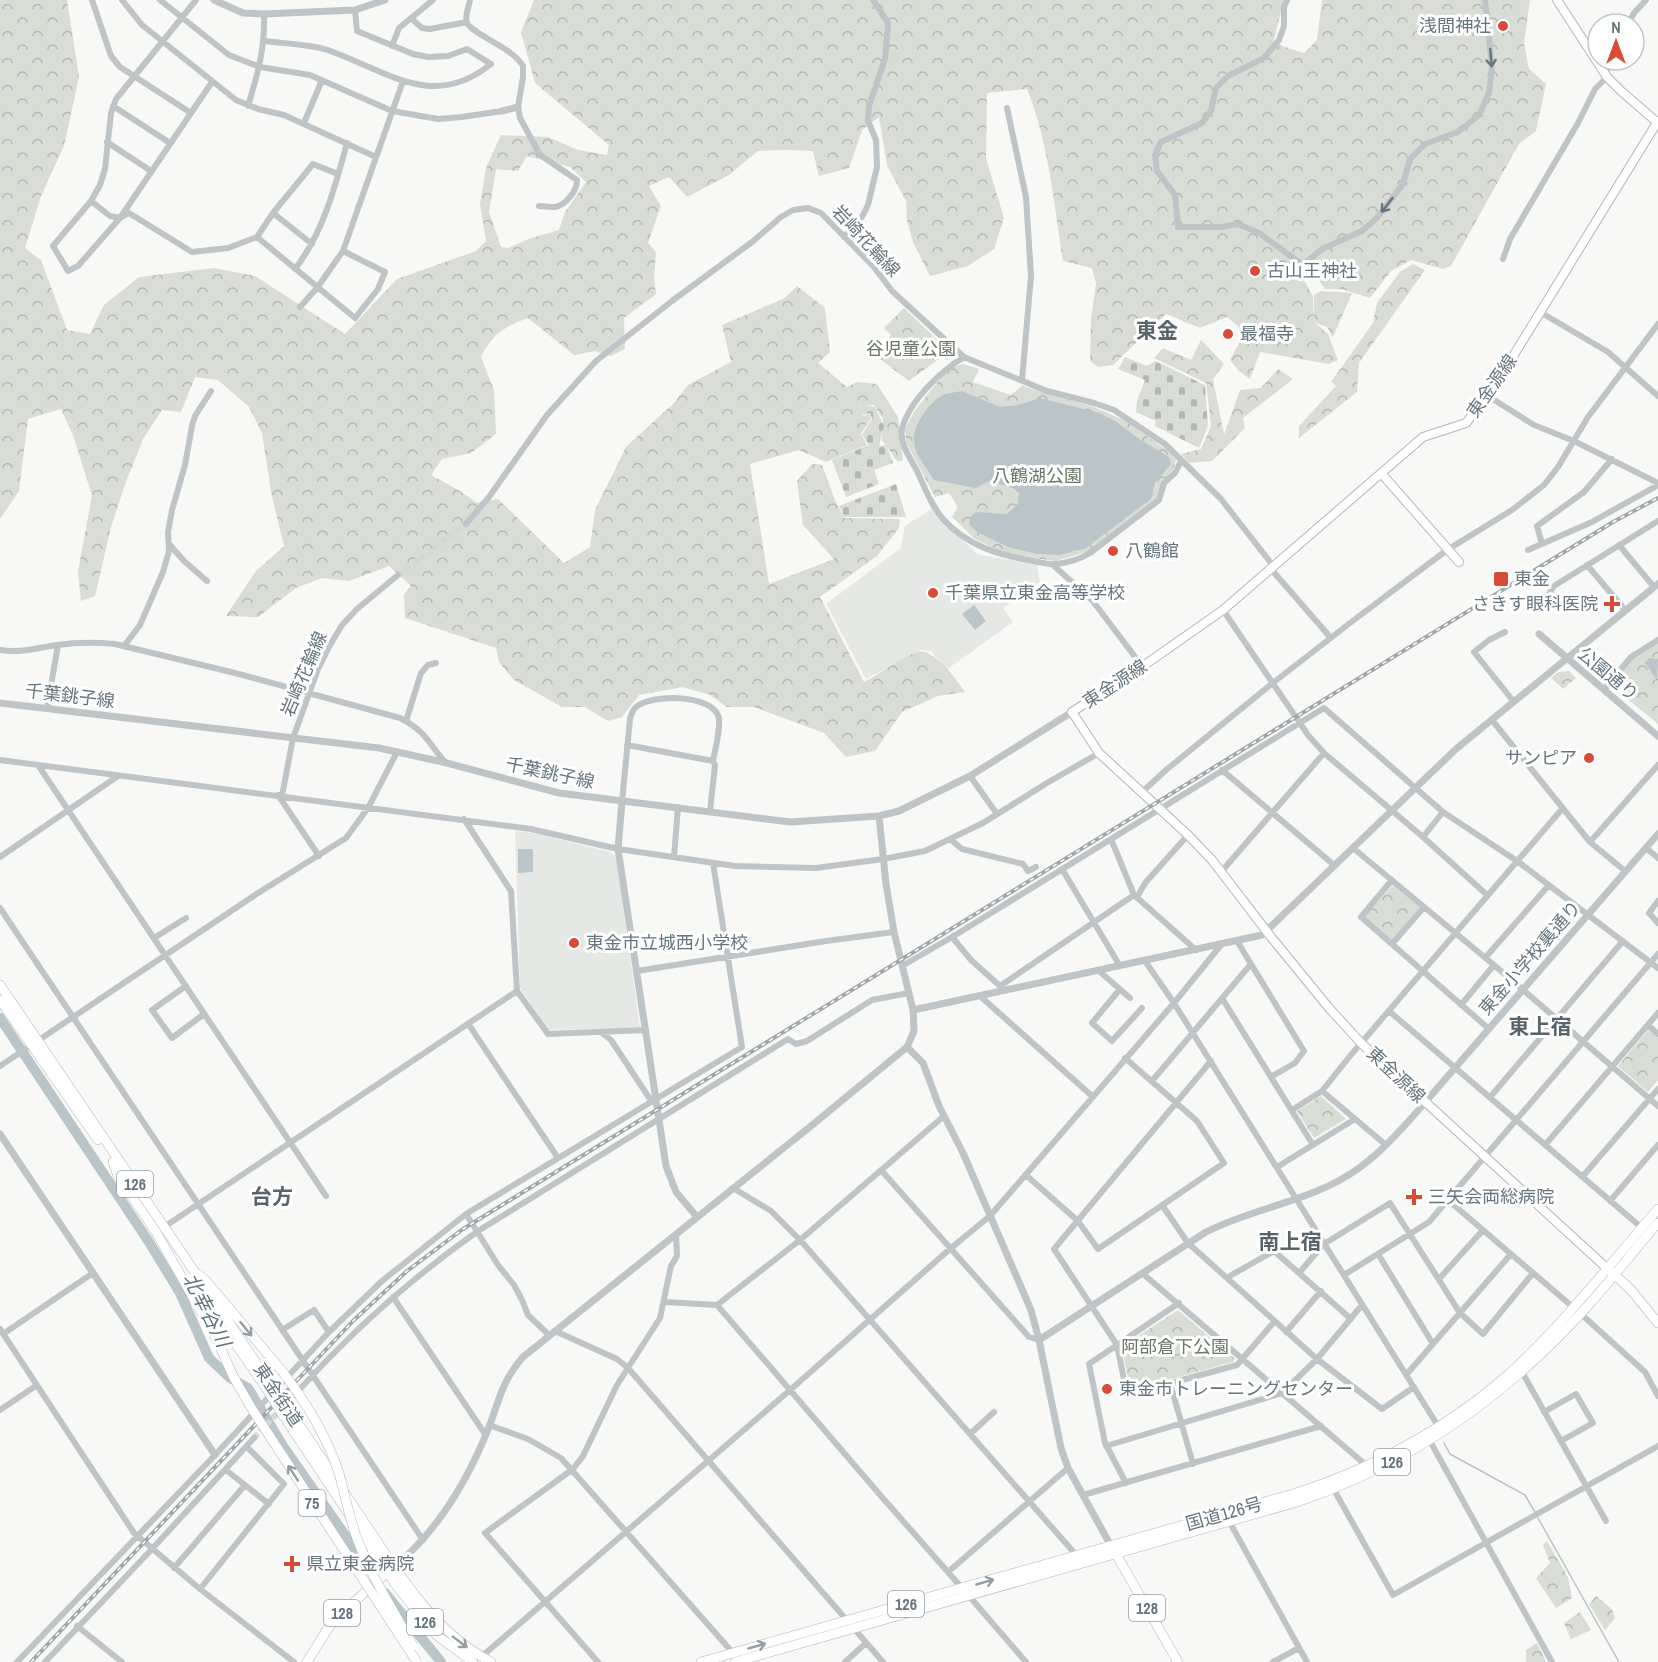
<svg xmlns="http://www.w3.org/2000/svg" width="1658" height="1662" viewBox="0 0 1658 1662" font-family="'Archivo Narrow','Noto Sans JP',sans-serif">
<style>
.built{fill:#e6e8e6}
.forest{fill:url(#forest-crowns);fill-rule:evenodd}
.cemetery{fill:url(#cemetery-stones)}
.water{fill:#b9c5c9}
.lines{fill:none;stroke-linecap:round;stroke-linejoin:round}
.stream{stroke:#b9c5c9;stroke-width:1.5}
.river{stroke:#b9c5c9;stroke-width:10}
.minor-tunnel{stroke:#d3d8d8;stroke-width:6;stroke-dasharray:6 3;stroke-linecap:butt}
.secondary-casing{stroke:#b2b8bc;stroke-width:10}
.primary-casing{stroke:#b1b7ba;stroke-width:10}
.trunk-casing{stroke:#b3b8ba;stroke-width:10}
.minor{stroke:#bfc4c7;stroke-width:6}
.tertiary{stroke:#bfc4c7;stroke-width:7}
.secondary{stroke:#fff;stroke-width:8}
.primary{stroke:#fff;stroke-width:9}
.trunk{stroke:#fff;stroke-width:9}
.rail-casing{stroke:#9fa7ab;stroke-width:4}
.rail{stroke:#fff;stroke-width:1.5;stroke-dasharray:4.5;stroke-linecap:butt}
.primary-bridge-casing{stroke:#b1b7ba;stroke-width:10;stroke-linecap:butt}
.trunk-bridge-casing{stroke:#b3b8ba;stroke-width:10;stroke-linecap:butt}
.primary-bridge{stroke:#fff;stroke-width:9}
.trunk-bridge{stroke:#fff;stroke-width:9}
.oneway{stroke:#65767e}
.oneway2{stroke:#939fa5}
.poi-dot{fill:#d74b37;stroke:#fff;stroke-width:2}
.labels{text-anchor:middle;stroke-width:6;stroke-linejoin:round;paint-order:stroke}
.shield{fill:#fff;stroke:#939fa5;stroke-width:1.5}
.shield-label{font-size:16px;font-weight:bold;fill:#65767e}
.poi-label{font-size:18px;fill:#65767e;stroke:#fff;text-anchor:start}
.street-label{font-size:18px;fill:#65767e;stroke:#fff}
.park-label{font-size:18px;fill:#697764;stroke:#fff}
.water-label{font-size:20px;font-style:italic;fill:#607579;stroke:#fff}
.quarter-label{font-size:21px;font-weight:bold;fill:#57646a;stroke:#fff}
</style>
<defs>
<pattern id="forest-crowns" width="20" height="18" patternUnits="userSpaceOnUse" patternTransform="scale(1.5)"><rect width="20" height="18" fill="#d9ddd5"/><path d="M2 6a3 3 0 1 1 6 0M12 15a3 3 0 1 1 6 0" fill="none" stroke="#b4b8b2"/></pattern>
<pattern id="cemetery-stones" width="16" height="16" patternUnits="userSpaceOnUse" patternTransform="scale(1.5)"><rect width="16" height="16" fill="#d9ddd5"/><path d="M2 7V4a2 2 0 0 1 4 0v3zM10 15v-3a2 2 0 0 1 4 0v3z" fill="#b4b8b2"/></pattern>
</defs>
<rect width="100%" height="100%" fill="#f8f8f6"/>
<path class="built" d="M931,509l46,45 60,11 3,17 -37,26 10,14 -67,48 -15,-19 -10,-1 -55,29 -40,-75 75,-56 4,-22z
M515,831l24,3 71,18 6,5 24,171 -92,2 -28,-42z"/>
<path class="forest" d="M0,0h67l12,77 -15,69 -23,50 -16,52 16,12 26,70 23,4 14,-29 35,-28 75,-9 41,8 90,58 52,-55 79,-28 10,-10 -6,-37 6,-36 15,-33 47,2 30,13 29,5 2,-10 -74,-62 -14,-51 13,-32h750l-11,43 31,10 13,-13 5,-40h208l-6,43 5,26 17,15 -10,47 -17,13 -68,122 -8,3 -32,-9 -20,11 -21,27 -29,-9h-16l-20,-29 -9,6 17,30 1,26v-27l7,-4 31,2 -19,44 -6,-10 -13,-5 14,12 10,26 -9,4 -69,-12 -10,27 -11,-8 -9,-11 15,-28 -18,-15 -27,11 -34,-14 -53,51 -15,2 -8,-6 1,-42 5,-36 -4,-15 -29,-7c-9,-56 -14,-118 -36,-172l-40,4 -1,65 18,60 -10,31 -26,17 -38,10 -17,-34 -6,-21 -1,-20 -19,-36 -8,-48 -17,13 -13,38 -30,8 -6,-25 -28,-1 -27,1 -29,24 -42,22 -18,-20 -20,9 12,20 -13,37 8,9 -2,27 2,15 -32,24 1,31 -14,7 -16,-5 -21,4 -46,-37c-21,7 -37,17 -47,39l13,33 2,44 -25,19 -29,6 -11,16 29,16 17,12 21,-4 66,64 26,-16 5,-37 31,-63 48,-44 14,-18 43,-23 -9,-37 63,-27 12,-12 28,22 5,44 -12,11 29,24 10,-5 20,2 21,33 5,44h-6l-15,-21 1,-21 -9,-14 -15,1 4,10 7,-2 1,4 -10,16 6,11 -41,17 -27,-12 -49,14 19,120 65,-25 -31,-34 -6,-44 15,-17 10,1 13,35 9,18 56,1 -1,9 -22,28 -57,41 44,85c17,-8 35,-24 53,-30 16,-5 40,28 48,40l-27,4 -36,16 -27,39 -29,6 -22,-24 -70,-26h-27l-17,-12 -27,-8 -44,8 -17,22 -14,4 -23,-14h-23l-48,-27 -15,-18 -3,-14 -91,-30 -1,-24 7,-8 -22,-20 -40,15 -27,-3 -26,10 -38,29 -32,-1 30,-45 28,-25 -12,-49 -10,-64 -13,-26 -31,-27 -23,-3 -14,35 -19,-2 -19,29 -19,48 -13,40 -16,69 -14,5 -3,-29 14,-77 -19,-60 -12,-26 -33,10 -9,72 -19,28zM527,156l43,11 16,15 -21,30 -6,18 -28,8 -23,10 -7,-1 -12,-35 7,-43 22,2z
M1413,264l12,6 -66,93 -2,29 -58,46v-12l37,-40 -5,-4 42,-59 4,-20 23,-31z
M904,308l48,46 -4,6 -8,-2 -31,23 -34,-26 16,-20 -7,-7z
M1201,340l23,24 -11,15 11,56 16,-45 21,-2 17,-19 15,10 -50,39 2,10 -33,33 -23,2 -8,-9 20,-5 10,-23 -5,-43 -52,-25 9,-10 28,12z
M963,364l16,5 -6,13 38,13 11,-9 72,21 32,14 42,30 8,9 -3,10 -10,11 -6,18 -67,52 -35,10 -49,-7 -31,-15 -23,-22 6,-10 -9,-14 -14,4 -29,-55 -1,-13 10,-19 33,-41z
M1658,643v81l-46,-38 21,-27z
M1569,671l7,7 -13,11 -12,-11 7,-6z
M1393,885l27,22 -29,34 -27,-24z
M1648,1030l10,8v42l-10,12 -30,-26z
M1321,1096l25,23 -32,19 -17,-27z
M1178,1310l57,49 -2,3 -102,28 -10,-43z
M1547,1541l21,36 4,21 -16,10 -20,-30 14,-15 -7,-18z
M1596,1596l16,13 3,9 -10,12 -16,-26z
M1580,1612l11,18 -20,9 -7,-16z
M1537,1643l9,19h-20v-12z"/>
<path class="cemetery" d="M1125,357l22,9 9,-5 49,24 3,41 -9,22 -44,-22 1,-5 -20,-9 1,-11 8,-21 -27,-11z
M863,405l12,2 9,19 -5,20 7,-1 7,18 -19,7 5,14 -33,13 -14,-37 37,-15 -7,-10 10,-17 -2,-5 -7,2 -5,-7z
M896,484l10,33h-62l-5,-11z"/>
<path class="water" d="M962,391l38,16 18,-2 22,-7 59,15 16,8 27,20 27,16 2,7 -16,19 -4,16 -65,49 -27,7 -22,-1 -29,-7 -31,-15 -8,-8 1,-7 6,-5 31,2 11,-10 1,-11 -6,-5 -24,-7 -13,7 -42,-8c-7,-12 -19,-25 -20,-38 -2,-16 15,-40 29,-47 5,-2 13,-3 19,-4z
M974,605l12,16 -11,9 -13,-16z
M1649,658l9,1 -1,21 -12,-17z
M518,849h15v23l-15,1z"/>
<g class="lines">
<path class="stream" d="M1444,1443l6,11 75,41 11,19
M1538,1518l81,144"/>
<path class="river" d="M0,1018l149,224 31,51 29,65 21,20 18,10 35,58 85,122
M385,1593l56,69"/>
<path class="minor-tunnel" d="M398,575l68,-51
M254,1438l45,-48"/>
<defs>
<path id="secondary" d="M1557,0l50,77 14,14 37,32
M1381,473l78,89
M1611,1272l-250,-229 -32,-35 -58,-71 -59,-77 -24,-25 -89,-82 -27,-41 74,-48 77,-54 200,-173 43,-14 25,-31 167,-271"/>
<path id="primary" d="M113,1162l5,14 38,56 60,106
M198,1274l8,7 76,90
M1614,1274l17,16 27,33"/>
<path id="trunk" d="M0,985l270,398
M0,1000l98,140
M235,1343l31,45
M290,1411c25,38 51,76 76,114 35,52 68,107 125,137
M283,1415l113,170 39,49 38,28
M1113,1549l65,113
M307,1662l20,-32 9,-12 54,-48
M701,1662l592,-168c89,-28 175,-77 241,-144 44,-44 83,-94 124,-141
M735,1662l562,-160c107,-36 197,-97 274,-178 31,-32 58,-68 87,-101"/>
</defs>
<use href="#secondary" class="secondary-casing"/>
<use href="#primary" class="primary-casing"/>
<use href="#trunk" class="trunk-casing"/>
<path class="minor" d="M92,0l19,56 9,11 71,46
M122,0l20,25 94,75 22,9 26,6 92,42
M160,0l69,55 31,12 50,8 82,36 46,8 24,-2 40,-6
M196,0l-80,99 -5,14 -6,56 -5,16 -9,16 -38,45 15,25 10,-5 42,-48 92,-136
M470,0c-1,7 -6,16 -3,23 7,12 46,25 56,43v11l-5,30 2,11 20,37 37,25c0,11 -11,25 -22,27 -5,0 -12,-1 -16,-1
M1287,0l-3,7v19l-5,14 -15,18 -36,18 -12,12 -5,23 -9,12 -41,19 -6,13 2,16 18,24 3,32h44l16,-3 21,9 44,32 19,-16 40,-18 15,-13 26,-34 7,-25 15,-15 33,-12 21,-17 10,-22 3,-27 -7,-66
M411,18l11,10 8,1 37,-7
M1628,24l6,-11 12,-13
M265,41c21,3 48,3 68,11 57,21 101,58 158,12l-24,-15 -19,7 -20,1 -15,-3 -56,-23 -2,-21
M392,46l7,-18 34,-28
M1604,73l12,-13
M113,106l57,37
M248,106c10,-33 17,-57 16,-92
M1007,108l19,89 5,79 -9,104
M304,123l18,-43
M107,142l44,29
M91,201l19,15 10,2 9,-5 63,39 36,-4 29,-11 16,-24 40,-49 25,10
M273,213l39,31
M257,237l98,81 23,-29 7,-17 -42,-21
M844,237l18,-20 6,-12 9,-38 -1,-27 -8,-19 1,-15 16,-47 3,-36 -15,-23
M1503,259l7,-20 68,-116 17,-34 12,-12
M295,269c28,-36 40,-82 52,-126
M300,307l17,-19 26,-37 60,-170
M1540,312l68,40 50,44
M964,357c-23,14 -55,44 -62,72 -3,14 9,30 15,42 8,17 14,34 26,48 24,27 56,36 90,42 6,1 16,4 22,3 12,-1 25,-5 35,-11l69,-53 5,-17 11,-10 6,-12
M1488,396l46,29 40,16 84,42
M466,524l23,-27 58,-82 49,-54 76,-60 80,-59 29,-25 12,-7 15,-2 13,5 53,54 18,24 72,66 83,34 47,12 20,7 51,34 56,55 53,68
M169,544l15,17 23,20
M1542,544l-5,-18 47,-34 28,-33
M1619,545l35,42
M1528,550l64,-28 66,-37
M1053,565l39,35 50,66
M1587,565l38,45
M1271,569l60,69
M1547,597l7,-11 104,-65
M1223,610l85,125 16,18 99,84 64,58
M1505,632l-16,8 -15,12 40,50
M124,646l16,-21 23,-53 6,-21 -1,-19 4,-22 13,-45 7,-39 3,-10 16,-25
M0,650c20,3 38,-2 57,-5 20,-3 39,-3 58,-1l120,29 165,45c27,14 27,24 46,45
M1604,690l27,-33 27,-17
M47,708l11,-63
M1492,720l98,122 35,29
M406,721l15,-48 7,-8 8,-2
M627,745l86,16 2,4 -5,46
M0,760l531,69 87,20 117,17 81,2 67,-9 42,-8 58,-28 64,-40 52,-30
M38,765l288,431
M1222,770l112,95
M970,776l27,38
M1141,793l25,-23 108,-88 76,-59 97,-73 65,-40 32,-25 14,-18 30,-50 70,-93
M278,795l41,61
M282,796l11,-58 25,-69 12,-24 12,-20 15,-16 41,-34
M622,802l8,-83c1,-4 3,-9 6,-12 16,-13 72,-13 82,8 4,9 -3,35 -5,46
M464,819l47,72 6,100
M1423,837l20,-25
M950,839l12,10 61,15 5,7 8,-4
M1111,839l23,56 62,55
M1590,842l68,-77
M1353,848l141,117 164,141
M1646,848l12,10
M0,857l118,-81
M674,857l4,-50
M1062,869l58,97
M1221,872l103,-119
M1392,880l-31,37 128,112
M1137,897l9,-15 42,-47
M1658,901l-9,12 9,10
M0,908l423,632
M952,937l19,23 29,26 1,3
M154,938l32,-20
M1237,941l67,110 -9,12 -24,14
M1392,944l32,-37
M1485,958l64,-73
M1145,961l29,42 264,423
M902,966l50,-29 372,-229 119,104 74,49 141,107
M637,971l189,-30 68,-9
M1099,971l31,27
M186,986l-34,24 20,28 32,-24
M1000,986l134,-91
M1120,989l-28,34 20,18 30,-33
M980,996l112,100
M1222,998l91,147
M1461,1005l33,-40
M1389,1011l253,217
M469,1025l89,133
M1648,1025l10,9
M602,1033l9,7 41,62
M1211,1061l-157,188 63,96 10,50 110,-30 37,-43
M0,1066l255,-171 91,-57 22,-30 29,-56
M1152,1081l99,-117
M1322,1091l64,54
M1491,1096l132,-155
M1292,1110l30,-19 28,-35 212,-247
M1546,1144l112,-131
M1277,1167l78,-48
M881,1170l148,167 10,3
M1027,1176l51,45 20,28 126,-86 -27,-42 -72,-63
M1583,1176l75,-87
M733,1188l38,23 29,29 277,316
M1448,1200l126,108
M1610,1201l48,-56
M1162,1205l26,38 129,116 65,50 32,-22
M466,1214l32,51 16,20 8,15 6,15 21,20
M164,1227l353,-236 31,43 98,-4
M1378,1254l55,90
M1142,1273l225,193
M1299,1273l25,-29 66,-41 70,110 23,21 50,-61
M1344,1275l85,-53 229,-268
M1228,1277l46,-26 77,68
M1439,1279l44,-49
M393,1297l92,137
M665,1302l52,3 83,-65 144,-124
M717,1305l164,191 81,92
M1581,1314l64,58 13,24
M0,1329l134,204 66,56 94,73
M282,1330l32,-20 15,22
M555,1331l62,28 11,9 255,294
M1286,1332l35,-41
M3,1334l90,-61
M1522,1372l84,149
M1406,1375l105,-121
M1170,1383l23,81
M300,1389c53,-59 113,-112 178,-158l310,-192 8,5 11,-3 65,-41 37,-7
M0,1410l37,-25
M1544,1412l32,-18 17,29 -32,18
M489,1425l39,14 33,19 172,195
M970,1434l24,-22
M1430,1441l122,221
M1106,1446l176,-53 35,-34 45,-54
M226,1470l43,34
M1126,1483l-21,-40 -16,-79 90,-61
M1333,1488l60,107 265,-149
M1083,1495l238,-69
M1229,1521l78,141
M174,1568l71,-83
M948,1572l120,-104
M200,1589l84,-105 -37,-37
M969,1596l57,66
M77,1626l45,36
M481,1657l308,-266 162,-143 39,-32 184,-213 47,-58
M17,1662l198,-207 114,-123 53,-51 84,-67 276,-167 -29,-184
M45,1662l107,-113 102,-111
M598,1662l-113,-129 88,-64 10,-13 34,-71 43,-67 11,-52 6,-10 -1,-22
M845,1662l21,-19
M1273,1662l26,-14"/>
<path class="tertiary" d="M214,0l29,13 21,1 91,-4 30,-10
M502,111l16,-4
M1539,634l119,102
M0,703l379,45 68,15 112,30 231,29 89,-6 20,-5 71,-35 102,-64
M622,802l-4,47 48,317 10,26 21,25
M913,1010l349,-75 194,-186 202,-165
M907,1047l16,16 16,43 24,47 68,157 8,30 22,108 7,20 43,78
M0,1134l215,321
M1039,1340l167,-108c49,-25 108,-31 153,-64 21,-15 39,-35 56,-54l243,-280
M394,1567c45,-37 74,-87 95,-140 11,-29 13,-46 34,-70l288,-231 96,-79 7,-16 -1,-21 -19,-78 -8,-48 -7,-68"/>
<use href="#secondary" class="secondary"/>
<use href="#primary" class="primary"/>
<use href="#trunk" class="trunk"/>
<defs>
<path id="rail" d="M31,1662l322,-341 54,-50 56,-42 1150,-707 45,-24"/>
</defs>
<use href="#rail" class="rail-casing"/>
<use href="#rail" class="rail"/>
<defs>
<path id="primary-bridge" d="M216,1338l17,38 19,33 165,253
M282,1371c24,31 43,62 56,99 7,24 11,48 20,71 14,37 36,70 55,105"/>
<path id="trunk-bridge" d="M270,1383l20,28
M266,1388l17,27"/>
</defs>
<use href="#primary-bridge" class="primary-bridge-casing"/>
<use href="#trunk-bridge" class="trunk-bridge-casing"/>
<use href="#primary-bridge" class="primary-bridge"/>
<use href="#trunk-bridge" class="trunk-bridge"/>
</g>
<defs><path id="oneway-shaft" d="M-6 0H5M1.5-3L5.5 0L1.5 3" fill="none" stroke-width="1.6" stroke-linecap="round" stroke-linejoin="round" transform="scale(1.5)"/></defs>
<g class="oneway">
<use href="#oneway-shaft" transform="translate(1491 58) rotate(85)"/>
<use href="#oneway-shaft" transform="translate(1387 205) rotate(128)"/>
</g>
<g class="oneway2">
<use href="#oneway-shaft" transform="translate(246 1329) rotate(51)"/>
<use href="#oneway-shaft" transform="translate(293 1473) rotate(-123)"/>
<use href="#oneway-shaft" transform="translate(985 1582) rotate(-16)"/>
<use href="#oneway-shaft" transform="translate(460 1642) rotate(37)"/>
<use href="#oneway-shaft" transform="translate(757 1646) rotate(-16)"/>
</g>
<g class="poi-dot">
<circle cx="1503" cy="26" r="6"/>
<circle cx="1255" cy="271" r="6"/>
<circle cx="1228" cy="334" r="6"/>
<circle cx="1113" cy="551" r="6"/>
<rect x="1493" y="571" width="16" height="16" rx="3"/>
<circle cx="933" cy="593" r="6"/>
<path d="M1609 595h6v6h6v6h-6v6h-6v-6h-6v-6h6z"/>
<circle cx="1589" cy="758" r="6"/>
<circle cx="574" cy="943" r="6"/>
<path d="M1411 1188h6v6h6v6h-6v6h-6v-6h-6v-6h6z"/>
<circle cx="1107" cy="1389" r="6"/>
<path d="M289 1555h6v6h6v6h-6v6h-6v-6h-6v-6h6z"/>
</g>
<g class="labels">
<g class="shield">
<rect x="117" y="1171" width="36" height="26" rx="4.5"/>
<rect x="1374" y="1449" width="36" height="26" rx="4.5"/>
<rect x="298.5" y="1490" width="27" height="26" rx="4.5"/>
<rect x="888" y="1591" width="36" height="26" rx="4.5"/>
<rect x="1129" y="1595" width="36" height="26" rx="4.5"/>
<rect x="324" y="1600" width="36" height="26" rx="4.5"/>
<rect x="407" y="1609" width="36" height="26" rx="4.5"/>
</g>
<g class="shield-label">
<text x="135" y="1190">126</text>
<text x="1392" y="1468">126</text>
<text x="312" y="1509">75</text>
<text x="906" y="1610">126</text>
<text x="1147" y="1614">128</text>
<text x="342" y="1619">128</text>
<text x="425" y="1628">126</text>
</g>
<g class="poi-label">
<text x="1491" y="32" text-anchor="end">浅間神社</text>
<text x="1267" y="277">古山王神社</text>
<text x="1240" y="340">最福寺</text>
<text x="1125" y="557">八鶴館</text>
<text x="1514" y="585">東金</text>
<text x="945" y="599">千葉県立東金高等学校</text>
<text x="1598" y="610" text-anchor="end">さきす眼科医院</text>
<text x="1577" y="764" text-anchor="end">サンピア</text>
<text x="586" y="949">東金市立城西小学校</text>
<text x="1428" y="1203">三矢会両総病院</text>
<text x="1119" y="1395">東金市トレーニングセンター</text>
<text x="306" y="1570">県立東金病院</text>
</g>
<g class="street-label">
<text transform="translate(866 241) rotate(47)" y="6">岩崎花輪線</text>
<text transform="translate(1492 386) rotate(-55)" y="6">東金源線</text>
<text transform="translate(304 674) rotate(-67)" y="6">岩崎花輪線</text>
<text transform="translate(1608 674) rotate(40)" y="6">公園通り</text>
<text transform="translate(1115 684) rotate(-33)" y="6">東金源線</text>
<text transform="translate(70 696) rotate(7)" y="6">千葉銚子線</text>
<text transform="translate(550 773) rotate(12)" y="6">千葉銚子線</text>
<text transform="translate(1530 958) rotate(-49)" y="6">東金小学校裏通り</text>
<text transform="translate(1396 1075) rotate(43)" y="6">東金源線</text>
<text transform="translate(278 1395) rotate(56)" y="6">東金街道</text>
<text transform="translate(1224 1514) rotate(-16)" y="6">国道126号</text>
</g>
<g class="park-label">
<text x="911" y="355">谷児童公園</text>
<text x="1037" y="482">八鶴湖公園</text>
<text x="1175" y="1353">阿部倉下公園</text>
</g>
<g class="water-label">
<text transform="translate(207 1310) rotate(63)" y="7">北幸谷川</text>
</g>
<g class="quarter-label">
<text x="1157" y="338">東金</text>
<text x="1540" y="1034">東上宿</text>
<text x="272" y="1204">台方</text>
<text x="1290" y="1249">南上宿</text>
</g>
</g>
<g transform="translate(1616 42)"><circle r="28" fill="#ffffff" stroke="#c1c8cb" stroke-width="1.5"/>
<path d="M0-4.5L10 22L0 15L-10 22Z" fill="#d74b37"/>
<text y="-9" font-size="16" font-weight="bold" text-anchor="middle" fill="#65767e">N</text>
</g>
</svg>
